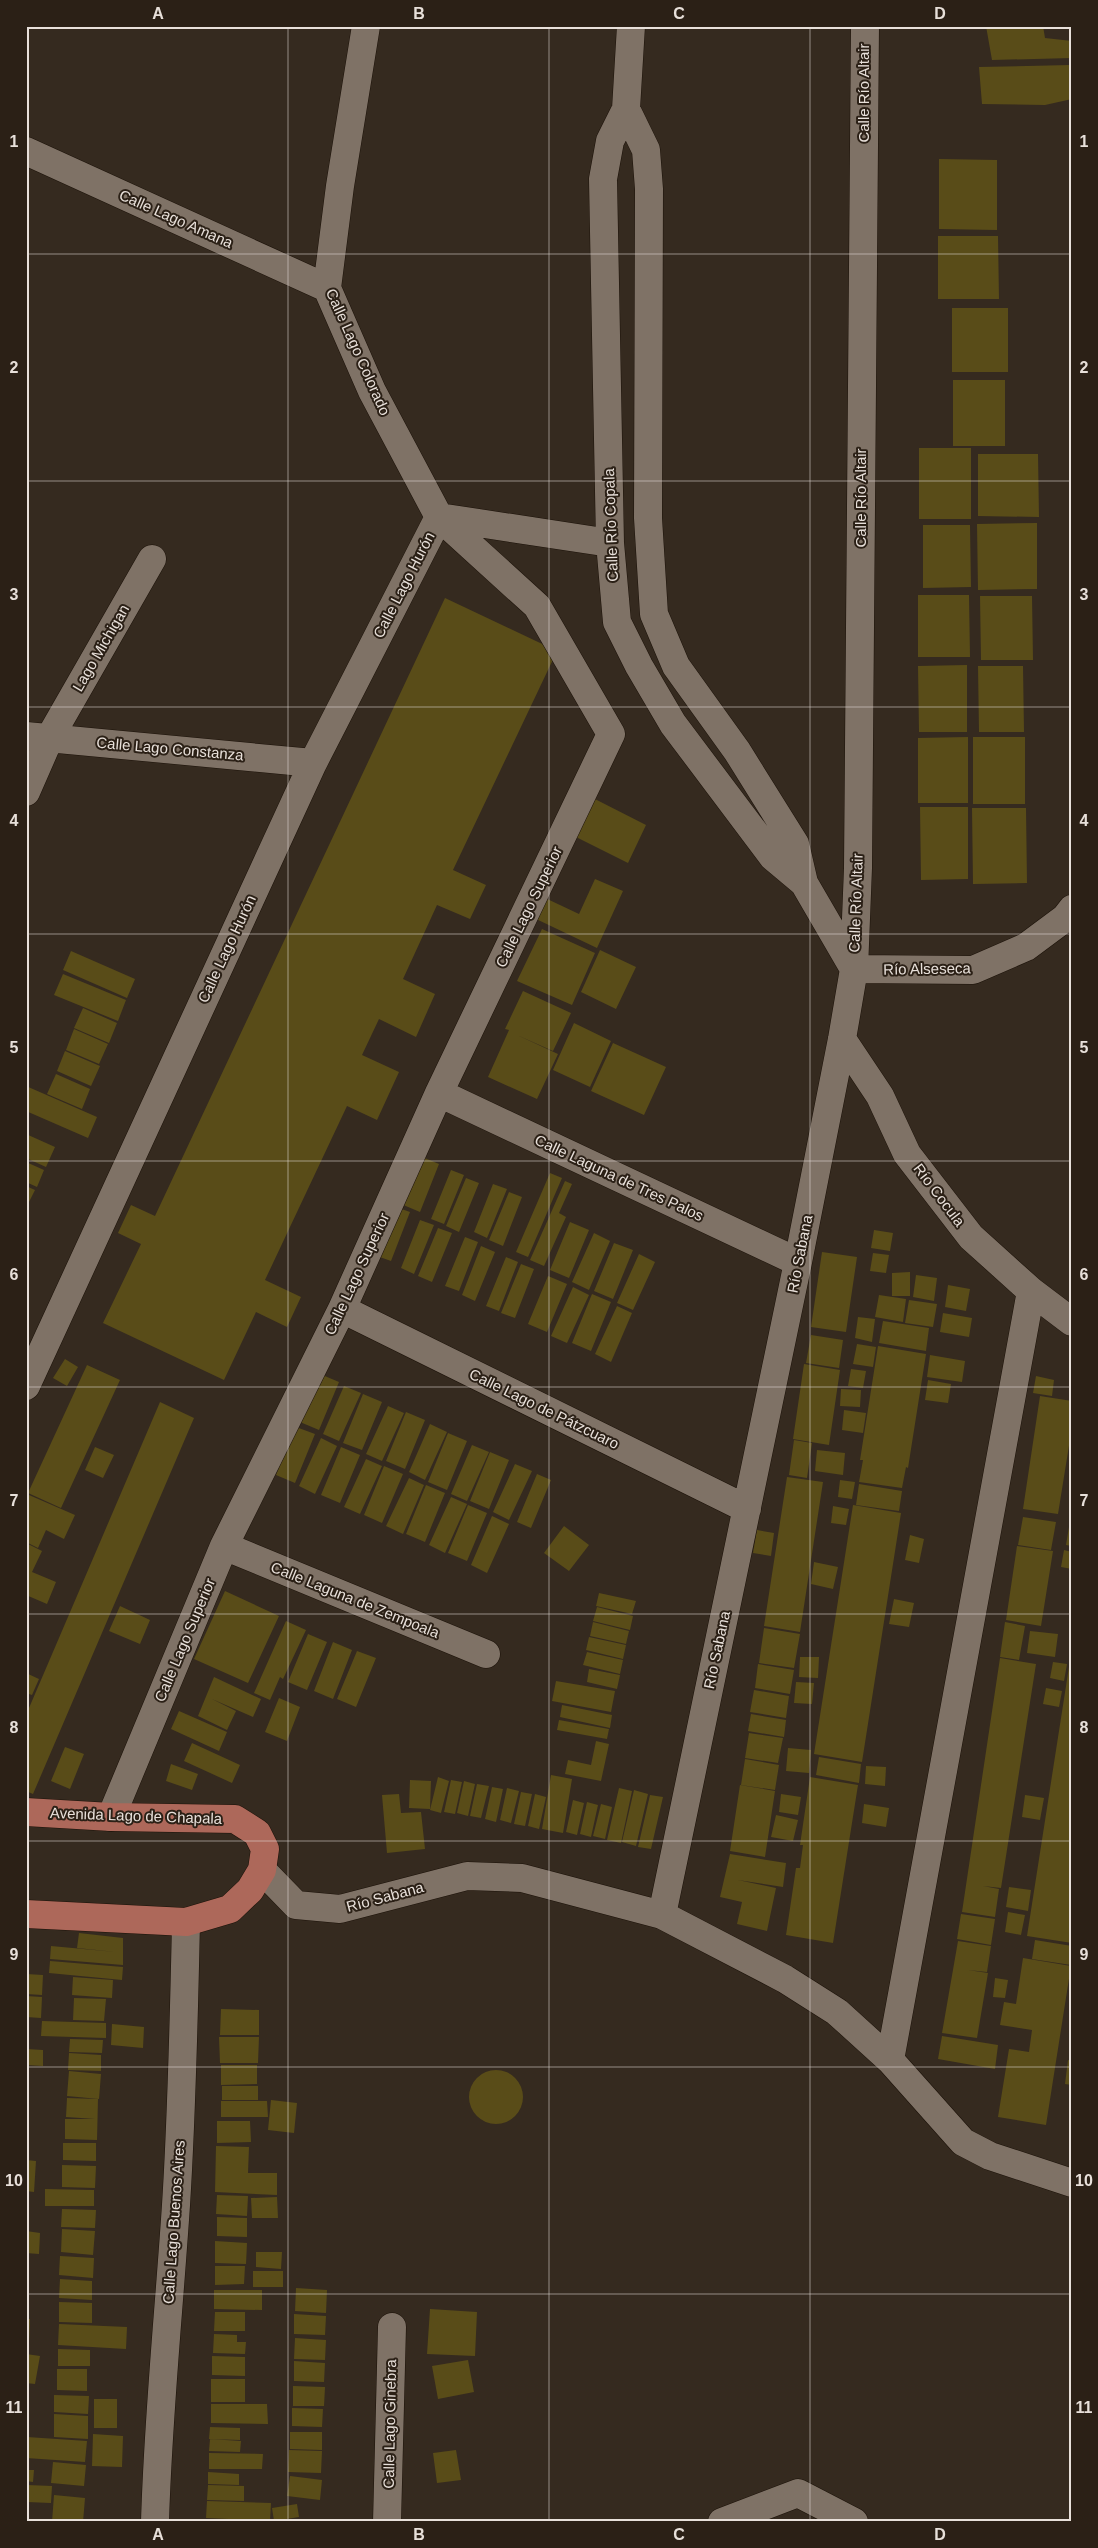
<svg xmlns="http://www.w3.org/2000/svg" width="1098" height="2548" viewBox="0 0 1098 2548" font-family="Arial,sans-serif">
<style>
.building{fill:#594c18}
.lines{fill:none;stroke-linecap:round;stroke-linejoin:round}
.minor-casing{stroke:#1c1209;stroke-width:29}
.major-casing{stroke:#1c1209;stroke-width:29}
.minor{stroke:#7f7266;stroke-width:28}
.major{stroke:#ad685a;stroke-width:28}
.grid{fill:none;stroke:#e8e0da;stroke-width:1;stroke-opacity:0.55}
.labels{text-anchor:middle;stroke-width:4;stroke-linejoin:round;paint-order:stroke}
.street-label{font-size:15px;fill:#e8e0da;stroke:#2b2016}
.neatline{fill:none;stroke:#e8e0da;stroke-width:2}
.grid-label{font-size:16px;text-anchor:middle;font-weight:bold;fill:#e8e0da}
</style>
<rect width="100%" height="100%" fill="#352a1f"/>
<path class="building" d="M986,26h57l2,12 27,3v17l-80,2z
M1070,65l2,34 -27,6 -63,-1 -3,-37z
M939,159l58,1v70l-58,-1z
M938,236h60l1,63h-61z
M952,308h56v64h-56z
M953,380h52v66h-52z
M919,448h52v71h-52z
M978,454h60l1,63 -61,-1z
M1037,523v66l-59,1 -1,-66z
M923,525h47l1,62 -48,1z
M918,595h51l1,62h-52z
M980,596h52l1,64h-52z
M445,598l112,53 -104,219 33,15 -16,34 -33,-14 -34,74 32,15 -19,43 -37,-18 -17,36 37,17 -22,48 -30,-14 -82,174 36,17 -14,30 -31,-15 -32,68 -121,-57 38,-79 -23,-11 13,-28 24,11z
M967,665v67h-48l-1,-66z
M978,666h45l1,66h-45z
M968,737v66h-50v-65z
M973,737h52v67h-52z
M589,796l57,29 -18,38 -58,-29z
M920,807h48v72l-47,1z
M972,808h54l1,75 -54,1z
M595,879l28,12 -26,57 -63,-30 9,-21 36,17z
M542,929l53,24 -23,52 -55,-24z
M600,950l36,17 -20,42 -35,-17z
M71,951l64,28 -8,19 -64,-28z
M63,974l63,26 -8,21 -64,-26z
M523,991l48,22 -18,38 -36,-16 41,19 -21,45 -49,-22 21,-47 -4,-1z
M83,1008l34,15 -8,20 -35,-15z
M574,1023l37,18 -21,46 -37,-17z
M74,1029l34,15 -9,20 -33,-14z
M613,1043l53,24 -22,48 -53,-24z
M65,1051l35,15 -9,20 -34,-15z
M56,1074l34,15 -8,20 -35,-15z
M26,1086l71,31 -9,21 -62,-27z
M26,1134l29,13 -9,20 -20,-9z
M420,1156l19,8 -19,48 -19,-8z
M26,1162l18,8 -7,17 -11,-5z
M451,1170l13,5 -20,49 -13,-5z
M550,1173l12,5 -34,79 -12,-5z
M466,1178l13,5 -20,49 -13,-6z
M565,1181l7,3 -13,29 7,4 -22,49 -14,-6z
M493,1184l14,5 -20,49 -13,-6z
M26,1186l9,4 -9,18z
M509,1192l13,5 -19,49 -14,-6z
M396,1207l14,5 -19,49 -14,-5z
M420,1220l14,5 -20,49 -13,-6z
M570,1222l19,8 -20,48 -19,-8z
M438,1228l14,5 -20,49 -14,-6z
M874,1230l19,3 -3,18 -19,-3z
M594,1233l16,8 -21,49 -17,-8z
M465,1237l13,5 -19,49 -14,-5z
M614,1243l19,7 -20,49 -19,-8z
M481,1246l14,6 -20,49 -13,-6z
M822,1252l35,5 -11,75 -35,-5z
M873,1253l16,2 -3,18 -16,-2z
M639,1254l16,8 -22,48 -16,-7z
M506,1257l12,5 -19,49 -13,-5z
M521,1264l13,5 -19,49 -14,-5z
M910,1272v24h-18v-23z
M916,1275l21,3 -3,23 -21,-4z
M548,1276l19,8 -20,48 -19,-8z
M948,1285l22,4 -4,22 -21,-4z
M573,1287l16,8 -22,48 -16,-7z
M592,1294l19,8 -20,49 -19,-8z
M879,1295l27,4 -3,23 -28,-5z
M909,1300l28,4 -4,23 -28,-4z
M617,1306l15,7 -21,49 -16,-8z
M943,1313l29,5 -3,19 -29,-5z
M858,1317l17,2 -3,23 -17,-4z
M883,1321l46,7 -3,23 -47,-8z
M811,1335l32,5 -4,28 -33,-5z
M857,1344l19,3 -3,20 -20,-3z
M878,1346l48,8 -18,114 -2,-1 -4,21 -43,-6 4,-22h-3z
M930,1355l35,6 -3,21 -35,-5z
M65,1359l13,8 -11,19 -14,-8z
M804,1364l36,6 -11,75 -36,-6z
M87,1365l33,15 -59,128 -33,-15z
M851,1369l15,2 -3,17 -15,-2z
M320,1374l19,8 -20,48 -19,-8z
M1036,1376l18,4 -2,16 -19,-3z
M928,1380l23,4 -3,19 -23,-3z
M344,1386l17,7 -22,48 -16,-7z
M841,1389l20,1 -1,17 -20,-1z
M363,1394l19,8 -20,48 -19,-7z
M1040,1396l32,5v26l-14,87 -35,-5z
M160,1402l34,16 -161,376 -7,-3v-76z
M388,1406l16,7 -22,48 -16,-7z
M844,1410l22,3 -3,20 -21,-3z
M406,1412l19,8 -20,49 -19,-8z
M430,1424l17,8 -22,48 -16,-8z
M296,1427l19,7 -20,49 -19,-8z
M448,1433l19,8 -20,49 -19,-8z
M321,1438l16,8 -22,48 -16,-8z
M794,1440l18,3 -5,35 -18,-3z
M472,1445l17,7 -22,49 -16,-7z
M95,1447l19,8 -11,23 -18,-8z
M341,1447l19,8 -20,48 -19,-8z
M817,1450l28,3 -2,22 -28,-4z
M490,1452l19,8 -20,49 -19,-8z
M366,1459l16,7 -22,48 -16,-7z
M515,1464l17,7 -23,49 -16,-8z
M384,1466l19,8 -21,49 -18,-8z
M537,1474l14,6 -20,48 -14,-6z
M787,1477l36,5 -23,150 -36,-6z
M409,1478l15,7 -21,49 -17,-8z
M840,1480l15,2 -3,17 -14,-2z
M859,1484l43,7 -3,20 -43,-6z
M426,1485l19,8 -20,49 -19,-8z
M29,1495l46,20 -11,24 -18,-9 -8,18 -12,-6v-40z
M451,1497l16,7 -22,49 -16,-8z
M468,1505l19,8 -20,48 -19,-8z
M853,1505l48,8 -39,249 -48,-8z
M833,1506l16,3 -3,16 -15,-2z
M492,1516l17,8 -22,49 -16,-8z
M1023,1517l33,5 -5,28 -33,-5z
M564,1526l25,19 -20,26 -25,-18z
M1069,1527h3v19l-6,-1z
M757,1530l17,3 -3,23 -18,-3z
M910,1535l14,4 -5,24 -14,-3z
M26,1543l16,8 -10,21 24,10 -9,22 -21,-9z
M1017,1546l36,5 -12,75 -35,-6z
M1064,1550l8,2v17l-11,-2z
M814,1562l24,5 -5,22 -22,-5z
M225,1591l54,25 -31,67 -54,-24z
M599,1593l37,8 -4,13 -36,-8z
M894,1599l20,4 -5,24 -20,-3z
M120,1606l30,14 -10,24 -31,-13z
M597,1607l36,9 -3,14 -37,-9z
M286,1621l20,9 -23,49 -3,-2 -10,23 -16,-7z
M593,1622l36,9 -3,13 -36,-8z
M1005,1622l20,4 -6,34 -19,-3z
M764,1628l36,6 -6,34 -35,-5z
M1030,1631l28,3 -3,23 -28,-4z
M308,1634l19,8 -20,48 -19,-8z
M589,1637l37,8 -3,14 -37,-9z
M333,1642l19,8 -19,49 -19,-8z
M357,1651l19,7 -20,49 -19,-8z
M587,1652l36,8 -3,14 -37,-9z
M1071,1654h1v289l-45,-7z
M800,1657h19l-1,21 -19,-1z
M1000,1658l36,6 -35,224 -18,-2 16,3 -4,28 -33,-5z
M1053,1662l14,2 -3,17 -14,-3z
M758,1664l36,6 -4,24 -35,-6z
M589,1669l31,6 -3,14 -30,-7z
M26,1673l13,6 -7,16 -6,-2z
M214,1677l47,22 -8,18 -41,-18 24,12 -9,19 -29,-14z
M556,1681l59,10 -4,21 -59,-11z
M796,1682l18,1 -2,21 -18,-1z
M1046,1688l16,3 -3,16 -16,-3z
M754,1690l35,6 -3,22 -36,-6z
M279,1698l21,9 -13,34 -22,-9z
M562,1705l50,10 -2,13 -50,-11z
M179,1711l48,21 -8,19 -48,-22z
M751,1714l35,6 -2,17 -36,-6z
M559,1720l50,9 -2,10 -50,-9z
M749,1733l34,5 -5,25 -33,-5z
M596,1741l13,3 -8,37 -36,-7 3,-14 23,5z
M192,1743l48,22 -8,18 -48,-22z
M65,1747l19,7 -14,35 -19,-8z
M788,1748l23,2 -2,23 -23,-2z
M819,1757l42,7 -2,19 -43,-8z
M745,1759l34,6 -4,25 -34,-5z
M171,1764l27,10 -6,16 -26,-9z
M866,1766l20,1 -1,19 -20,-2z
M551,1775l21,4 -9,54 -21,-4z
M438,1777l11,4 -8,32 -11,-3z
M810,1777l48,8 -25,158 -47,-8 10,-67h4l3,-23h-3z
M410,1780l21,1 -1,28 -21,-1z
M451,1780l11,2 -7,32 -11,-2z
M464,1781l11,3 -7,32 -11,-3z
M477,1784l12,2 -8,32 -11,-2z
M740,1785l35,6 -10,66 -35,-6z
M492,1787l11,2 -7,33 -11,-3z
M507,1788l12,3 -8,32 -11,-3z
M619,1788l13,3 -11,52 -14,-3z
M634,1790l14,4 -12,52 -14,-4z
M521,1792l11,2 -7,32 -11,-2z
M399,1794l2,19 20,-1 4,37 -38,4 -5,-58z
M535,1794l11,3 -7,32 -11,-3z
M781,1794l20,3 -3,18 -19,-3z
M650,1795l13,2 -12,52 -13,-2z
M1025,1795l19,3 -4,22 -18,-3z
M573,1800l11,3 -7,32 -11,-3z
M587,1802l11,3 -7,32 -11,-3z
M601,1804l11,3 -7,32 -12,-3z
M864,1804l25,4 -3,19 -24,-4z
M776,1815l22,5 -5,21 -22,-4z
M730,1854l56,9 -3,24 -45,-7 38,8 -9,43 -30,-7 5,-22 -22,-5z
M1009,1887l22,3 -3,21 -22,-4z
M1008,1912l17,3 -4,20 -16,-3z
M961,1914l34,5 -4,26 -34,-6z
M79,1933l44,5v27l-73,-6 1,-13 65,6 -39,-4z
M1035,1940l37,6 -1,19 -39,-6z
M958,1941l33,5 -4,26 -19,-2 20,3 -11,65 -35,-5z
M1023,1958l48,8 -25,159 -48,-8 11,-68 20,3 3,-22 -32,-5 4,-23 12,2z
M50,1961l73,6 -1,13 -73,-7z
M26,1974l17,1 -1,20 -16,-1z
M73,1977l40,3 -1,18 -40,-3z
M995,1978l13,2 -3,18 -12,-1z
M26,1996l16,1 -1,21 -15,-1z
M74,1998l32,1 -2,22 -31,-1z
M221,2009l38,1v25h-39z
M42,2021l64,2v15l-65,-2z
M112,2024l32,3 -1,21 -32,-3z
M942,2036l56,9 -3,24 -57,-10z
M219,2037h40l-1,26h-38z
M70,2039l33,1 -1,13 -33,-1z
M26,2049l17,1v16l-17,-1z
M69,2053l32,2v16l-33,-1z
M1068,2060l4,1v24l-7,-1z
M221,2065h36v19l-36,1z
M469 2097a27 27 0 1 1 54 0a27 27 0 1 1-54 0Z
M69,2071l32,3 -2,25 -32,-3z
M222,2086h36v14h-36z
M67,2098l31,1 -1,41 -32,-1v-20h30l-29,-2z
M271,2100l26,3 -3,30 -26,-3z
M221,2101h46l1,16h-47z
M217,2121h33l1,21 -34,1z
M63,2143h33v18l-33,-1z
M216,2146l33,1 -1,26h29v22l-62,-3z
M26,2160l10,1 -2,31 -8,-1z
M62,2165l34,1 -1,22 -33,-1z
M45,2189l49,1v16h-49z
M217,2195l31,1 -1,20 -31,-2z
M277,2197l1,21h-26l-1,-20z
M62,2209l34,1 -1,18 -34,-1z
M217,2217l30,1v19l-30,-1z
M62,2229l33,2 -2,24 -32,-3z
M26,2231l14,2 -1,21 -13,-1z
M215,2241l32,2 -1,21 -31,-1z
M256,2252h26l-1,17 -25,-2z
M60,2256l34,2 -1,20 -34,-3z
M215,2266h30l-1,18 -29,1z
M253,2271h30v16h-30z
M60,2279l32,2v19l-33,-2z
M296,2288l31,2 -1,23 -31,-2z
M214,2290h48v20l-48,-1z
M59,2302l33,1v20l-33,-1z
M430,2309l47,3 -2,44 -48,-2z
M215,2312h30v19h-31z
M294,2314l32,2 -1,19 -31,-1z
M26,2319h4l-1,22h-3z
M59,2324l68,3 -1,22 -68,-4z
M214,2334l23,1v7h9l-1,12 -32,-1z
M295,2338l31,2 -1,20 -31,-1z
M58,2349l32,1v16h-32z
M26,2354l14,2 -5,28 -9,-1z
M212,2356l33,1v19l-33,-1z
M468,2360l6,32 -36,7 -6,-33z
M294,2361l31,2 -1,19 -30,-1z
M57,2369h30v22l-30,-1z
M211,2379h34v23h-34z
M293,2386l32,1 -1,19h-31z
M54,2395l35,1 -1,18 -34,-2z
M94,2399h23v29h-23z
M211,2404h56l1,20 -57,-1z
M292,2408l31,1 -1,18 -30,-1z
M54,2414l34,2v23l-34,-2z
M210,2427l30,1v12l-31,-1z
M290,2432h32v18l-32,-1z
M93,2434l30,2 -1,31 -30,-1z
M27,2437l60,4 -2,21 -59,-4z
M210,2439l31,2 -1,11 -31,-1z
M289,2450l33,1 -1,22 -33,-1z
M456,2450l5,30 -24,3 -4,-30z
M209,2453l54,1 -1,15h-53z
M53,2462l33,3 -2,21 -33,-3z
M26,2470h8l-1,12 -7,-1z
M208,2472l31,2v11l-31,-1z
M290,2476l32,4 -2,20 -33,-4z
M27,2485l25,1 -1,17 -24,-1z
M208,2485l36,1v15l-37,-1z
M54,2495l31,3 -2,24h-31z
M207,2501l64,2 -1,18 -64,-3z
M297,2504l2,13 -25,4 -2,-13z"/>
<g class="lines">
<defs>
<path id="minor" d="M631,26l-5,83 -16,32 -7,38 7,364 7,79 22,44 34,58 100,133 31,26
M626,109l20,41 3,39 -1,329 6,96 22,52 61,85 58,93 9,39 50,86
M26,151l301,137
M26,736l287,27
M26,792l24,-55 102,-178
M854,969l119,1 53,-23 39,-29 7,-9
M842,1039l38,57 27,58 64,83 60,54 41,31
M439,1093l359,169
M342,1309l405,200
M26,1386l287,-623 126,-246 171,26
M224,1546l262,108
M111,1817l113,-271 118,-237 97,-216 172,-359 -74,-128 -98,-89 -67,-126 -45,-103 13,-102 26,-160
M262,1870l34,35 44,4 127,-33 55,2 140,37 123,64 52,33 53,48 73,82 27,14 82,27
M662,1915l136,-653 44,-223 12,-70 4,-101 7,-842
M890,2060l141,-769
M155,2522c3,-106 14,-211 21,-317 6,-94 8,-188 10,-283
M387,2522l5,-195
M722,2522l76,-29 56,29"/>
<path id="major" d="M26,1812l85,5 124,2 22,14 8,16 -3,21 -12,20 -20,19 -44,13 -160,-8"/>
</defs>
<use href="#minor" class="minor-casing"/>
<use href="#major" class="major-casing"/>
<use href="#minor" class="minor"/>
<use href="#major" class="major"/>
</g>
<path class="grid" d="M288,26v2496M549,26v2496M810,26v2496M26,254h1046M26,481h1046M26,707h1046M26,934h1046M26,1161h1046M26,1387h1046M26,1614h1046M26,1841h1046M26,2067h1046M26,2294h1046"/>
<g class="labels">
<g class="street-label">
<text transform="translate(864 93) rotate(-90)" y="5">Calle Río Altair</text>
<text transform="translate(176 219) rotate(24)" y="5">Calle Lago Amana</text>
<text transform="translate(358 352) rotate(66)" y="5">Calle Lago Colorado</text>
<text transform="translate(861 498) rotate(-90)" y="5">Calle Río Altair</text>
<text transform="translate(611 525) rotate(-92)" y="5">Calle Río Copala</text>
<text transform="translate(404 585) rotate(-63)" y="5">Calle Lago Hurón</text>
<text transform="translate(101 648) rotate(-60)" y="5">Lago Michigan</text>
<text transform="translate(170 749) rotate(5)" y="5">Calle Lago Constanza</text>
<text transform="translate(856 903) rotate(-88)" y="5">Calle Río Altair</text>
<text transform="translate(529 907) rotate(-64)" y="5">Calle Lago Superior</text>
<text transform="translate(227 949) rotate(-65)" y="5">Calle Lago Hurón</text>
<text transform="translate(927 969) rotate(-1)" y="5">Río Alseseca</text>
<text transform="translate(619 1178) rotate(25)" y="5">Calle Laguna de Tres Palos</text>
<text transform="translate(939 1195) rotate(53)" y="5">Río Cocula</text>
<text transform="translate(800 1254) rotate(-79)" y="5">Río Sabana</text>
<text transform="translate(357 1274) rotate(-65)" y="5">Calle Lago Superior</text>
<text transform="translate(544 1409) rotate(26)" y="5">Calle Lago de Pátzcuaro</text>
<text transform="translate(355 1600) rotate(22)" y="5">Calle Laguna de Zempoala</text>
<text transform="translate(185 1640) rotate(-67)" y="5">Calle Lago Superior</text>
<text transform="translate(717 1650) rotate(-78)" y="5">Río Sabana</text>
<text transform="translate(136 1816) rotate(2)" y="5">Avenida Lago de Chapala</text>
<text transform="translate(385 1897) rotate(-15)" y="5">Río Sabana</text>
<text transform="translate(174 2222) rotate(-86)" y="5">Calle Lago Buenos Aires</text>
<text transform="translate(390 2424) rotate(-89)" y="5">Calle Lago Ginebra</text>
</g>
</g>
<rect width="1098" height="2548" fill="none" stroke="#2b2016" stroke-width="55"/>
<rect x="28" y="28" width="1042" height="2492" class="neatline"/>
<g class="grid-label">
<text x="158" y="19">A</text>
<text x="419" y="19">B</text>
<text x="679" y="19">C</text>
<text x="940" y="19">D</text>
<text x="14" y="147">1</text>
<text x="1084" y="147">1</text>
<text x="14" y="373">2</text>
<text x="1084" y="373">2</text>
<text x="14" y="600">3</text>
<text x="1084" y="600">3</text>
<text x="14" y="826">4</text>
<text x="1084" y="826">4</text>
<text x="14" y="1053">5</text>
<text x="1084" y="1053">5</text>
<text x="14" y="1280">6</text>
<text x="1084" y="1280">6</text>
<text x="14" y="1506">7</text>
<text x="1084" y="1506">7</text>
<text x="14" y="1733">8</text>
<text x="1084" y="1733">8</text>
<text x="14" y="1960">9</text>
<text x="1084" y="1960">9</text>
<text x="14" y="2186">10</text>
<text x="1084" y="2186">10</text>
<text x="14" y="2413">11</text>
<text x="1084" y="2413">11</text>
<text x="158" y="2540">A</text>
<text x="419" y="2540">B</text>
<text x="679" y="2540">C</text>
<text x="940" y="2540">D</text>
</g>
</svg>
